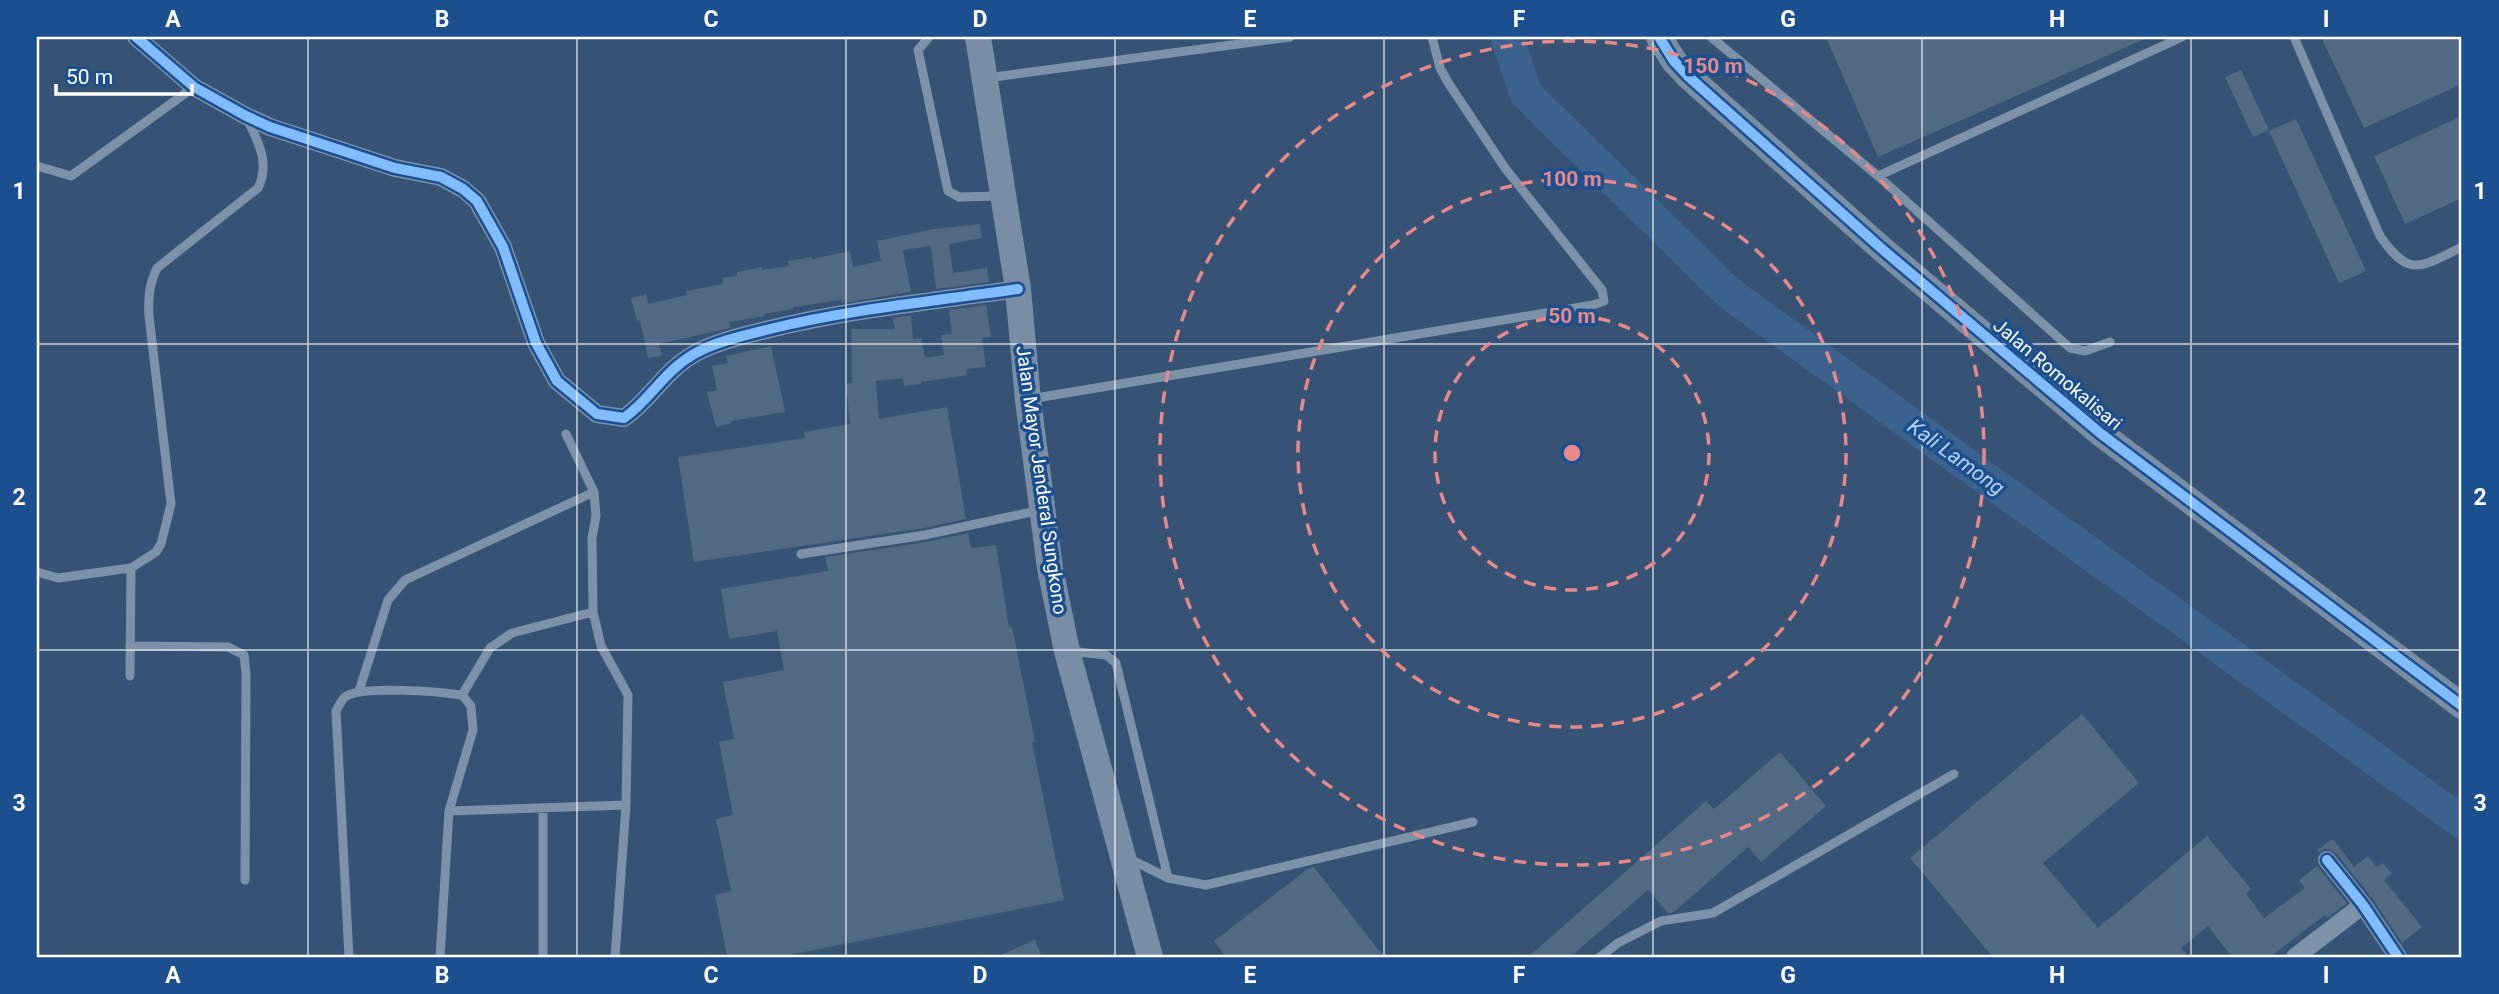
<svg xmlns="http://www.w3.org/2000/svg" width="2499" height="994" viewBox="0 0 2499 994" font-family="Roboto,sans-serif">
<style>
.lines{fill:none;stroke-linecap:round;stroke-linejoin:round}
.river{stroke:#3b618d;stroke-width:33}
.building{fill:#526984}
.lane{stroke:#7d92a8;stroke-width:9}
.street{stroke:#7d92a8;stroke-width:18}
.secondary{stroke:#798da4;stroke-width:26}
.cycleway-casing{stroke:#1b4f8f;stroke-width:15}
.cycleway{stroke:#80bcff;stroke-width:10}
.grid{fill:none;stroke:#fff;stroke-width:2;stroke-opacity:0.55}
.ring{fill:none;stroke:#e88989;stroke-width:3.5;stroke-dasharray:12 9}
.labels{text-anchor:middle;stroke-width:7;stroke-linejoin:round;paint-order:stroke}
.street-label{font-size:19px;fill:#fff;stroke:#1b4f8f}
.water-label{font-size:21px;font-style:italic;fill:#b5d3f5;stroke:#1b4f8f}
.centre{fill:#e88989;stroke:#1b4f8f;stroke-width:3.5}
.ring-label{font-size:21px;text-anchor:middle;font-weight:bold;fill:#e88989;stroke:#1b4f8f;stroke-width:7;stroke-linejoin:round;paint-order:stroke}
.neatline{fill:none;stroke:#fff;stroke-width:2.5}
.grid-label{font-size:23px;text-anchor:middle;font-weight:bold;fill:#fff}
</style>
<rect width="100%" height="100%" fill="#365274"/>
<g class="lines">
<path class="river" d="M1507,37l19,57 203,199 733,529"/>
</g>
<path class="building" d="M1826,37h323l-271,120z
M2321,37h141v47l-98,44z
M2241,70l28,60 -16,7 -28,-60z
M2462,116v82l-57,26 -31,-68z
M2296,119l70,152 -27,12 -70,-152z
M980,224l2,14 -33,6 4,29 34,-5 2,14 -53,7 -5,-43 -28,4 8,42 -69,11 -1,-3 -48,7v2l-29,5 1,2 -36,6 1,6 -71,16 3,12 -14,2 -8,-38 -3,1 -6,-23 15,-4 2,10 39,-9 -1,-4 37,-7 -1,-6 15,-2v-4l25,-5v3l27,-4 -1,-5 24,-4v2l38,-8 3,16 28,-6 -4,-20 57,-12z
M986,305l5,32 -9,1 4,29 -20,2 1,6 -46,7v2l-17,2 -1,-8 -27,3 3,38 68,-12 19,112 -42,9 -230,34 -16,-105 127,-19 -1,-6 46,-8 -4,-40 6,-1 -1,-54h44l-2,-11 18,-3 2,24 8,-1 4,20 19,-3 -3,-20 11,-1 -3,-24z
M771,346l14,66 -54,9v2l-15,4 -9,-35 10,-2 -5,-24 16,-3 -2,-7z
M968,533l3,15 25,-3 13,82 3,-1 23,116h-3l32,158 -285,57h-52l-12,-62 16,-4 -15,-72 17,-4 -14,-73 15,-3 -11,-57 61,-12 -7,-39 -48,8 -8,-50 107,-18 -3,-14 101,-15z
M2082,714l57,69 -96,80 55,65 109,-92 44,53 -5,5 18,24 41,-30 -6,-8 18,-14 30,37 -20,15 -2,-3 -55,42h-38l-24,-31 -27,22 8,9h-196l-83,-99z
M1780,752l46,54 -65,56 -13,-15 -74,65 -6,1 -20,-23 -78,67h-42l178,-156 8,8z
M2333,839l21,28 14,-11 9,11 6,-4 9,11 -8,6 38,47 -20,16 -30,-45 -36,-45 -6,-4h-5l-6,3 -2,-2z
M1314,867l70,90h-158l-12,-16 95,-73z
M1035,940l7,17h-46z"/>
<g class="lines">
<path class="lane" d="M929,37l-11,13 30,141 11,6 41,-1
M1711,37l167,139 304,-139
M2294,37l86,199c30,43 40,31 82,11
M987,78l303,-41
M37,166l34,10 123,-89
M1878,176l192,172 15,3 25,-9
M1030,399l563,-94 11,-4 -2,-11 -97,-122 -56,-84 -9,-16 -8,-31
M566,434l28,58 2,24 -4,22 1,74 8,34 27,49 -2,110 -11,152
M801,554l124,-19 116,-25
M37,572l21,6 73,-10 25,-16 5,-8 10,-40 -22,-188c-1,-18 0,-31 8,-48l101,-80c12,-24 1,-45 -10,-67
M130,646l98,1 16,8 2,18 -1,207
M1069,651l37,4 10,8 52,215
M130,676l1,-108
M359,691l29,-91 17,-20 189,-88
M462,695l28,-47 22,-15 81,-21
M449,811l177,-6
M1128,858l40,20 38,7 267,-63
M349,957l-13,-246c2,-4 6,-11 9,-14 15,-12 96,-5 117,-2l9,11 2,24 -24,81 -9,146
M543,957v-149
M1600,957l18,-14 43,-22 52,-8 241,-139"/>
<path class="street" d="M136,37l58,50 52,29 24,11 125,41 46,9 22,12 14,12 26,46 33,96 21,38 40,33 27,4c28,-20 39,-46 70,-64 23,-13 52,-19 76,-25 81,-20 166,-28 248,-40
M2327,860l36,45 35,52
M2295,957l68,-52"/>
<path class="secondary" d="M978,37l40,252 10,111 22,168 17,83 83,306
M1659,37l15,24 15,16 193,172 218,184 362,273"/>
<defs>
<path id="cycleway" d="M136,37l58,50 52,29 24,11 125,41 46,9 22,12 14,12 26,46 33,96 21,38 40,33 27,4c28,-20 39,-46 70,-64 23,-13 52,-19 76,-25 81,-20 166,-28 248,-40
M1659,37l15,24 15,16 193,172 218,184 362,273
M2327,860l36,45 35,52"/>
</defs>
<use href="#cycleway" class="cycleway-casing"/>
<use href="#cycleway" class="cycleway"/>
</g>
<path class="grid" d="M308,37v920M577,37v920M846,37v920M1115,37v920M1384,37v920M1653,37v920M1922,37v920M2191,37v920M37,344h2425M37,650h2425"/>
<g class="ring">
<circle cx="1572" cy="453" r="137"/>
<circle cx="1572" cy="453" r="274"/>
<circle cx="1572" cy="453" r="412"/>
</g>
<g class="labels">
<g class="street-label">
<text transform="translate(2058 374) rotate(40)" y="7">Jalan Romokalisari</text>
<text transform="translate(1042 480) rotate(82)" y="7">Jalan Mayor Jenderal Sungkono</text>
</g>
<g class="water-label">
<text transform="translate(1956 457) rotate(36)" y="7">Kali Lamong</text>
</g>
</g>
<circle cx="1572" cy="453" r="10" class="centre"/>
<g class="ring-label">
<text x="1713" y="73">150 m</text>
<text x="1572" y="186">100 m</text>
<text x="1572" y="323">50 m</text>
</g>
<rect width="2499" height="994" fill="none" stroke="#1b4f8f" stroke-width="77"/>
<path d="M56 84v10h136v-10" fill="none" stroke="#ffffff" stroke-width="3.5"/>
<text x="66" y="84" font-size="21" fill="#ffffff" stroke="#1b4f8f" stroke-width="5" paint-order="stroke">50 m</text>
<rect x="38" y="38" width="2422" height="918" class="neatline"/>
<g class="grid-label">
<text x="173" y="27">A</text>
<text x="442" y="27">B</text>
<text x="711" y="27">C</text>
<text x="980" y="27">D</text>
<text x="1250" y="27">E</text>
<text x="1519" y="27">F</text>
<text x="1788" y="27">G</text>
<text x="2057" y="27">H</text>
<text x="2326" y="27">I</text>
<text x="19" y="199">1</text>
<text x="2480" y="199">1</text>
<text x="19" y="505">2</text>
<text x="2480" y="505">2</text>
<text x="19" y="811">3</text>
<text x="2480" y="811">3</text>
<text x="173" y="983">A</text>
<text x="442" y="983">B</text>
<text x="711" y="983">C</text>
<text x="980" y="983">D</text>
<text x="1250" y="983">E</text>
<text x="1519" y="983">F</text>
<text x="1788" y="983">G</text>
<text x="2057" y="983">H</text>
<text x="2326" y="983">I</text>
</g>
</svg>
